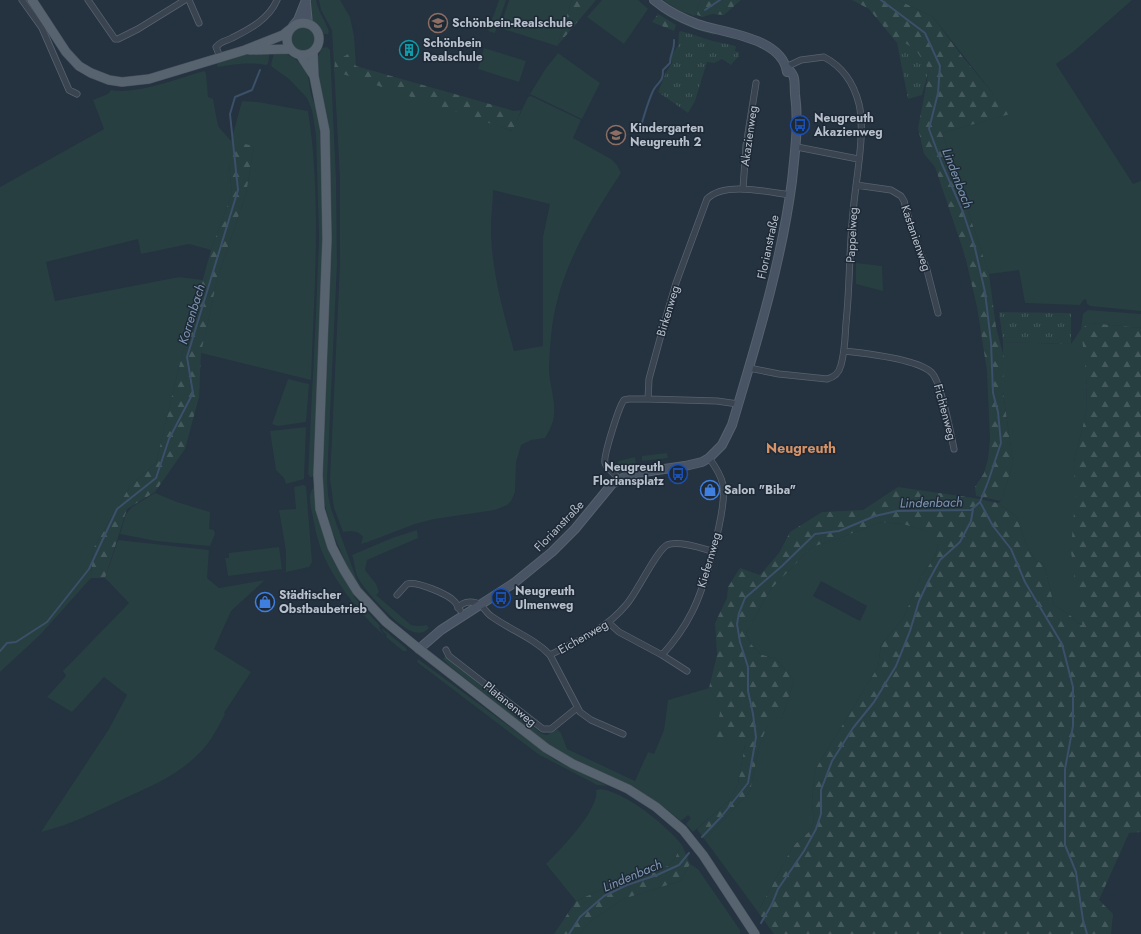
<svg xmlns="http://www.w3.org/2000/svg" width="1141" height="934" viewBox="0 0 1141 934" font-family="Jost,sans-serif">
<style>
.green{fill:#273f41;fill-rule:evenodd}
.forest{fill:url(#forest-firs)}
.park{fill:url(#park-tufts)}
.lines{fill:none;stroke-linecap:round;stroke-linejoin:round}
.stream{stroke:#3b5069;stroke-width:2}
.street-casing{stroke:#57626e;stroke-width:7}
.secondary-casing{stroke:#57626e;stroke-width:10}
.primary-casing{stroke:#434d59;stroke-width:10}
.street{stroke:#3a4450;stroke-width:5.5}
.secondary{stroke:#485363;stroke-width:8}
.primary{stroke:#586370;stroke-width:9}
.labels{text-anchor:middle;stroke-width:3;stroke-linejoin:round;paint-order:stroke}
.poi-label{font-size:12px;font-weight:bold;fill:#b6bfcb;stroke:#1e2936;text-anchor:start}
.street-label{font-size:12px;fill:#b6bfcb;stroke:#1e2936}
.water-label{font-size:13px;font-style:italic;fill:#7d96b2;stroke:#1e2936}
.quarter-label{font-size:14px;font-weight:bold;fill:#d69266;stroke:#1e2936}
</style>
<defs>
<pattern id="forest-firs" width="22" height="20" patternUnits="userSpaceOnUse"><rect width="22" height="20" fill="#273f41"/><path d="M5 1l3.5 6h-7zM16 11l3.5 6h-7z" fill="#44595b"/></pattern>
<pattern id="park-tufts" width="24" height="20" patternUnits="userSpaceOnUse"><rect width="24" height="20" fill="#273f41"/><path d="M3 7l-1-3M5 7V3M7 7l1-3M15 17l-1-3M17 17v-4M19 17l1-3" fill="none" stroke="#44595b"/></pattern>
</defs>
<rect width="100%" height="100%" fill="#253240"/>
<path class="green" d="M310,0h6c2,12 10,21 13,32l-1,2h-5l-11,-15z
M319,0h21l10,17 4,19 2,30 -21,-4 177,69 16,-34 3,-1 50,24 -8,18 38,21 6,6 4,8c-33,50 -65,103 -70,164 -1,11 -2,22 -2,33 1,17 8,35 4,51 -2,6 -5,12 -8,17l-14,2 -10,5 -5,17 -1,30 -4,9 -4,4 -12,5 -61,9 -19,5 -47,18 -7,2 2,-7c-5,-7 -12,-6 -20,-5l-9,-24 -4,-29 10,-215v-85l-8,-149 -11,-20zM493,190l57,14 -7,33v109l-29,5c-11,-40 -23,-82 -23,-124 0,-12 2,-25 2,-37z
M499,0h7l-11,33 -7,-2z
M509,0h63l-15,46 -57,-18z
M602,0h36l10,9 -24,35 -37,-27z
M663,0h38l-3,6 -1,9 -3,1 -16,-6z
M898,0h234l-59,52 -17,12 77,120 8,-3v130l-51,-5 -3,-2 -1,-5 -3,1 -3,5 -55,-2 -6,-33 -30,4 -47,-141 67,-19 -76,-97z
M661,10l21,12 33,11 -1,2c-19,-5 -37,-12 -53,-23z
M290 39a13 13 0 1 1 26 0a13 13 0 1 1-26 0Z
M327,47l3,3 6,129 1,85 -10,215 1,16 3,14 26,71 11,16 19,21 -19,-20 -20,-29 -17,-39 -9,-36v-55l5,-75 4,-124 -15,-178 6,-13z
M484,48l42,13 -7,21 -41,-13z
M270,51l-2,13 -2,1c-16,-3 -31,-1 -48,2l-1,-1 1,-4 28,-8z
M274,52c13,0 25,7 32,19 4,9 3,18 6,26 1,4 3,8 5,11 8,23 5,65 6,91 2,91 -5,184 -9,275l-2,3h-2l-2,-3 8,-161 3,-75 -3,-103 -4,-25 -5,-12 -18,-19 -17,-12 -1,-2z
M558,53l42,30 -18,36 -52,-25 16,-26z
M204,71l2,2 2,24 5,2 5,27 13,15 11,-40 16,1 50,9c14,87 6,181 3,269l-110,-27 17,-77 28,-82 8,-48 -25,18 3,30 -21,56 -22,-6 -48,10 -3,-15 -92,23 9,39 124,-24 24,3 -23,83 -24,100 -26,23 -37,63 -2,29 -51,57 -40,37v-485l104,-58 -11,-29 15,-6 3,-4c25,5 68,-12 93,-19z
M856,263l26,3 1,25 -27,-7z
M1088,310l53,4v14l-51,-5 -4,49 1,37 -13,53 9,148v15l-7,-3 -5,-6 -17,-11 -10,-41 -8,-3 -9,-14 -10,-30 -19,-14 3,-2 12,-38 -10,-71v-50l68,2 10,-15 2,-15 2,-2z
M288,379l21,5 -3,38 -28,4 -6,-2z
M306,427l-2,52 -18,5 -2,-6 -8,-8 -6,-39z
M667,453l1,5 -26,3v-5z
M635,457l1,6 -16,6 2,5h-4l-1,-10 1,-3z
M303,485l3,1 6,76 -3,5 -23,5v-21l-7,-41 17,-1 -2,-22z
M314,487l3,24 8,29 7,16 23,42 25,28 -1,2 5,7c-24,-20 -56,-61 -65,-92 -3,-9 -5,-20 -7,-30 -1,-7 -5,-20 2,-26z
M155,493l22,9 33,10 -1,17 5,1 1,4 -5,12 -54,-5 -36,-7 6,-20 6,-7z
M881,522l22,2 28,8 7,13 -3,12 -15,21 -16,39 -23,28 -3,22 -63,103 -3,32 2,20 -4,9 -17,15 -35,66 -53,-72 45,-49 10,-47 11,-28 11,2 12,-38 -18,-21 -16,-5 -9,-10 -5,-11 24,-43 42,-43 25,-8zM821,581l46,25 -7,15 -47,-25z
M417,530l1,8 -51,22 -2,10 11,14 3,8 -3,3 35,30 7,1 9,-1 2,3c-6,6 -13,6 -20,2 -14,-7 -45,-39 -52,-54 -2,-6 -3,-15 -5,-21l40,-17z
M118,540l91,10 -2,28 12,10 46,-8 -34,31 -17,38 37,23 -27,41 1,1c-8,16 -18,34 -32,45 -20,19 -47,29 -72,41 -26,12 -51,25 -80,32l68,-103 18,-34 -23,-18 -32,35 -25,-15 19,-21 -3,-5 66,-68 -24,-25z
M279,547l3,22 -54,7 -3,-18h4v-5z
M383,629l23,19 1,3h-4l-17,-14 1,-2 -5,-5z
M445,656l3,1 10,10 84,67 5,1 10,-6 4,4 6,16 68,32 13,-29 6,2 10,-24 4,-30 41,-12 36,56 -7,40 -8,16 -37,32 -7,-8 5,-6 -3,-3 -7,6 -20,-16 -28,-18 -66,-31 -13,-7 -103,-82 -8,-8z
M418,659l137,101 53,26 -11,-1 -59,-31 -121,-92z
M601,789c26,4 65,36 81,56l-3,4 -4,10 -7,7 -43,13 -49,22 -30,-37c14,-14 54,-55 50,-74z
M690,864l8,5 42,61v4h-160l9,-12 34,-23 57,-18z"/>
<path class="forest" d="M572,0h24l-39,46z
M701,0h40l-17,15 -12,-1 -9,3 -6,-2 1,-9z
M852,0h46l35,17 29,39 48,58 -68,19 47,141 7,53 8,31 -1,34 10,71 -12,38 -25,-5 -1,-9 9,-14 4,-14 2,-20 -3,-68 -10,-64 -12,-51 -30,-89 -11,-13 -6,-26 11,-58 -27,-29 -5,2 -28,-34z
M658,14l18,11 -2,6 -22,-9z
M348,54l8,12 158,45 7,-1 -8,21 -179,-60 1,-9z
M231,141l23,5 -8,48 -28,82 -17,77 -2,44 -14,52 -30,43 -28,17 -22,69h-14l2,-29 37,-63 26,-23 24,-100 31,-113 21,-56 -3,-30z
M1090,323l51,5v504l-12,1 -30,67 14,14 -2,20h-337l-16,-22 35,-66 17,-15 4,-9 -2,-20 3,-32 63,-103 3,-22 23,-28 16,-39 15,-21 3,-12 -8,-13 -27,-8 -22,-2 -44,17 -25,8 -42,43 -24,43 5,11 9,10 16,5 18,21 -12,38 -11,-1 -11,27 -10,47 -45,49 -8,-11 33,-29 8,-16 7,-39 -30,-9 6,-28 -12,-20 8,-33 -2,-32 12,-25 1,-11 12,-19 20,7 19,-22 11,-21 32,-20 41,-2 35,-23 76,11 24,5 19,14 10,30 9,14 8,3 10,41 17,11 5,6 6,3 1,-15 -5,-6 -7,-53 4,-53 -1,-36 13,-53 -1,-37 -5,-43z
M682,845l8,19 -10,17 -57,18 -34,23 -9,12h-26l22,-33 49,-22 43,-13 7,-7 4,-10z"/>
<path class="park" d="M681,31l32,10 23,5 -1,5 4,1v4l-8,9 -9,-6 -8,4 -7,-1 -12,39 -7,12 -30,-21 8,-20 6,-9 -1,-8 7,-9 1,-14z
M902,41l14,9 13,20 -7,25 -14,4 -11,-56z
M999,312l72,1v31l-68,-2z"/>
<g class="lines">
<path class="stream" d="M705,10l15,-10
M641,126c3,-10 8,-28 13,-37 6,-9 9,-7 9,-19l7,-7c0,-10 5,-13 4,-23
M980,502l13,24 18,23 14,33 37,62 11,43v39l-8,43v76l11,27 7,48 4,14
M0,651l7,-8 9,-1 31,-20 42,-53 28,-60 39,-31 13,-39 24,-46 -6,-36 51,-167 -8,-76 5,-17 17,-7 8,-20
M702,837l19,-20 27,-34 8,-46 -3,-23 -5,-23v-24l-8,-25 -3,-18 2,-11 6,-15 37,-32 33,-32 24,-3 36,-15 22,-5 74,-1 9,-8 8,-20 13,-39 -3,-31 -5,-19 -2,-51 -6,-50 -10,-44 -12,-36 -21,-48 -13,-35 9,-36 2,-27 -15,-33 -44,-33
M761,923l11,-19 6,-15 26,-38 12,-22 5,-15v-24l11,-29 21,-33 21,-26 22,-36 14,-35 9,-30 9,-19 12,-22 20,-18 11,-21 2,-12
M569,934l11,-17 24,-21 23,-11 30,-10 22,-10 10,-12"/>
<defs>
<path id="street" d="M22,0l20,28 27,62 8,4
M88,0l27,39h3l20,-10 47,-29
M189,0l10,23
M220,57l-4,-10c6,-7 9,-5 16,-9 18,-9 37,-19 45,-38
M797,147l61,12
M856,185l35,5 10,6 3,5 8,30 15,39 11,43
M743,189l3,-43 10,-63
M844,351c19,2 75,8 88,22 9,9 19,61 22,76
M749,368l30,6 48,5c8,-2 12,-6 14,-14 4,-14 4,-28 5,-42 4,-37 3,-73 7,-110 2,-30 13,-79 6,-109 -5,-20 -16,-37 -35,-47l-23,3 -15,7
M648,399l69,2 21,3
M619,480c-3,-7 -12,-10 -14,-17 -2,-6 14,-57 19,-63l5,-1h19l1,-20 15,-55 12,-41 31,-84c17,-18 61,-7 83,-4
M397,595l10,-11c10,-3 41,10 48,18 2,2 3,6 5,8
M458,608c5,-7 12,-7 19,-5 6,2 9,10 14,13 19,14 43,22 59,39 29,-15 54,-24 76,-50 11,-12 30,-54 41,-60 11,-5 34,3 45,6
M609,623l10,9 43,23
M446,650l3,6 94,73h8l26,-21
M550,655l30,57 11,8 32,14
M687,671l-25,-16c12,-13 22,-27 30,-43 12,-23 35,-102 31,-127 -2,-10 -8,-19 -14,-27"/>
<path id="secondary" d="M654,0c13,11 27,18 43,24 26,9 85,13 90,48
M306,3l2,21
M293,26l5,-6 8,-20
M419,649l22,-19 73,-47 38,-31 23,-23 37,-45 18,-10 55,-8 17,-4 7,-4 13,-13 10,-20c24,-81 49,-160 60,-244 3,-30 7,-57 3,-87 -1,-12 2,-18 -9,-27"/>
<path id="primary" d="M32,0l34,52 13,14 12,7 18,7 13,2 27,-3 96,-29 38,-15 6,-5
M287 39a16 16 0 1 1 32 0a16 16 0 1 1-32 0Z
M250,50l40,-1
M313,52l1,24 11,55 2,108 -9,236 2,34 12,38 12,23 13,21 29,31 33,27 127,99 27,16 55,25 28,18 27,23 20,25 52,79
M301,56l13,20"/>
</defs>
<use href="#street" class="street-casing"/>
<use href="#secondary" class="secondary-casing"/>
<use href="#primary" class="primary-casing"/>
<use href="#street" class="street"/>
<use href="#secondary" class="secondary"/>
<use href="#primary" class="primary"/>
</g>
<defs>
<symbol id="school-ring" viewBox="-11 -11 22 22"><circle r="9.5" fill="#1e2936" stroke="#8d6e63" stroke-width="1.5"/><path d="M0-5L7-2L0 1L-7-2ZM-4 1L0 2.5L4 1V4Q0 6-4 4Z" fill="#8d6e63"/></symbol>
<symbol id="building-ring" viewBox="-11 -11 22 22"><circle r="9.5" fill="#1e2936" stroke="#0f9aa8" stroke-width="1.5"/><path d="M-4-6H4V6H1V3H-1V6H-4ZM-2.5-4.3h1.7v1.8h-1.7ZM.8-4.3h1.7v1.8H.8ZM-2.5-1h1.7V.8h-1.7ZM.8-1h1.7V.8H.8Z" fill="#0f9aa8"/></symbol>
<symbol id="bus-ring" viewBox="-11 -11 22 22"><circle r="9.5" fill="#1e2936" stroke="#1a4fb4" stroke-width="1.5"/><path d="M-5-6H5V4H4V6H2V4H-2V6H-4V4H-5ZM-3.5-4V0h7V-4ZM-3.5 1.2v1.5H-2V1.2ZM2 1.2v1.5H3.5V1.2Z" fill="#1a4fb4"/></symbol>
<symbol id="shop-ring" viewBox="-11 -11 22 22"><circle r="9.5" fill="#1e2936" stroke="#3f7fe0" stroke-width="1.5"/><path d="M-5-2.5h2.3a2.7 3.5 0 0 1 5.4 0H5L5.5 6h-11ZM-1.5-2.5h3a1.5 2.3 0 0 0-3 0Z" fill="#3f7fe0"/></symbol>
</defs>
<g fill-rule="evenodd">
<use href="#school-ring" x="427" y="12" width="22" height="22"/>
<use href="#building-ring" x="398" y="39" width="22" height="22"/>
<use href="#bus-ring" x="789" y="114" width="22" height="22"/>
<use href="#school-ring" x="605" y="124" width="22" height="22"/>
<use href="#bus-ring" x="667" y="463" width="22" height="22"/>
<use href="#shop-ring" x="699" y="479" width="22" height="22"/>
<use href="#bus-ring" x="490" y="587" width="22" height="22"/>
<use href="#shop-ring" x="254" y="591" width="22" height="22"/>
</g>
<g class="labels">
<g class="poi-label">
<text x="452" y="27">Schönbein-Realschule</text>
<text x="423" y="47">Schönbein<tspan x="423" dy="14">Realschule</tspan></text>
<text x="814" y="122">Neugreuth<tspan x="814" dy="14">Akazienweg</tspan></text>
<text x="630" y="132">Kindergarten<tspan x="630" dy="14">Neugreuth 2</tspan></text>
<text x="664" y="471" text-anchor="end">Neugreuth<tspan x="664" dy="14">Floriansplatz</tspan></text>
<text x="724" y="494">Salon "Biba"</text>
<text x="515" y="595">Neugreuth<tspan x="515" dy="14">Ulmenweg</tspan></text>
<text x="279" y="599">Städtischer<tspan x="279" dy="14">Obstbaubetrieb</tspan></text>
</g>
<g class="street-label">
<text transform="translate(749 136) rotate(-82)" y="4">Akazienweg</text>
<text transform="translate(852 235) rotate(-87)" y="4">Pappelweg</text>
<text transform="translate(916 238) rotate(71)" y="4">Kastanienweg</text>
<text transform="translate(768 247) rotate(-78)" y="4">Florianstraße</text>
<text transform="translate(668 311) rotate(-73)" y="4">Birkenweg</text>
<text transform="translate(945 412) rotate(75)" y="4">Fichtenweg</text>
<text transform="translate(559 526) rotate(-46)" y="4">Florianstraße</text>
<text transform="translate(709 560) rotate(-74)" y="4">Kiefernweg</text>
<text transform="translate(583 637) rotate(-30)" y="4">Eichenweg</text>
<text transform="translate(510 704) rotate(39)" y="4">Platanenweg</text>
</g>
<g class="water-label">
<text transform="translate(958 178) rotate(69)" y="5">Lindenbach</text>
<text transform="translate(191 314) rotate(-73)" y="5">Korrenbach</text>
<text transform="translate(931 502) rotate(-1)" y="5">Lindenbach</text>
<text transform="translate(632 875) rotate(-23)" y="5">Lindenbach</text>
</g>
<g class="quarter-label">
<text x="801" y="453">Neugreuth</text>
</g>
</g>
</svg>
